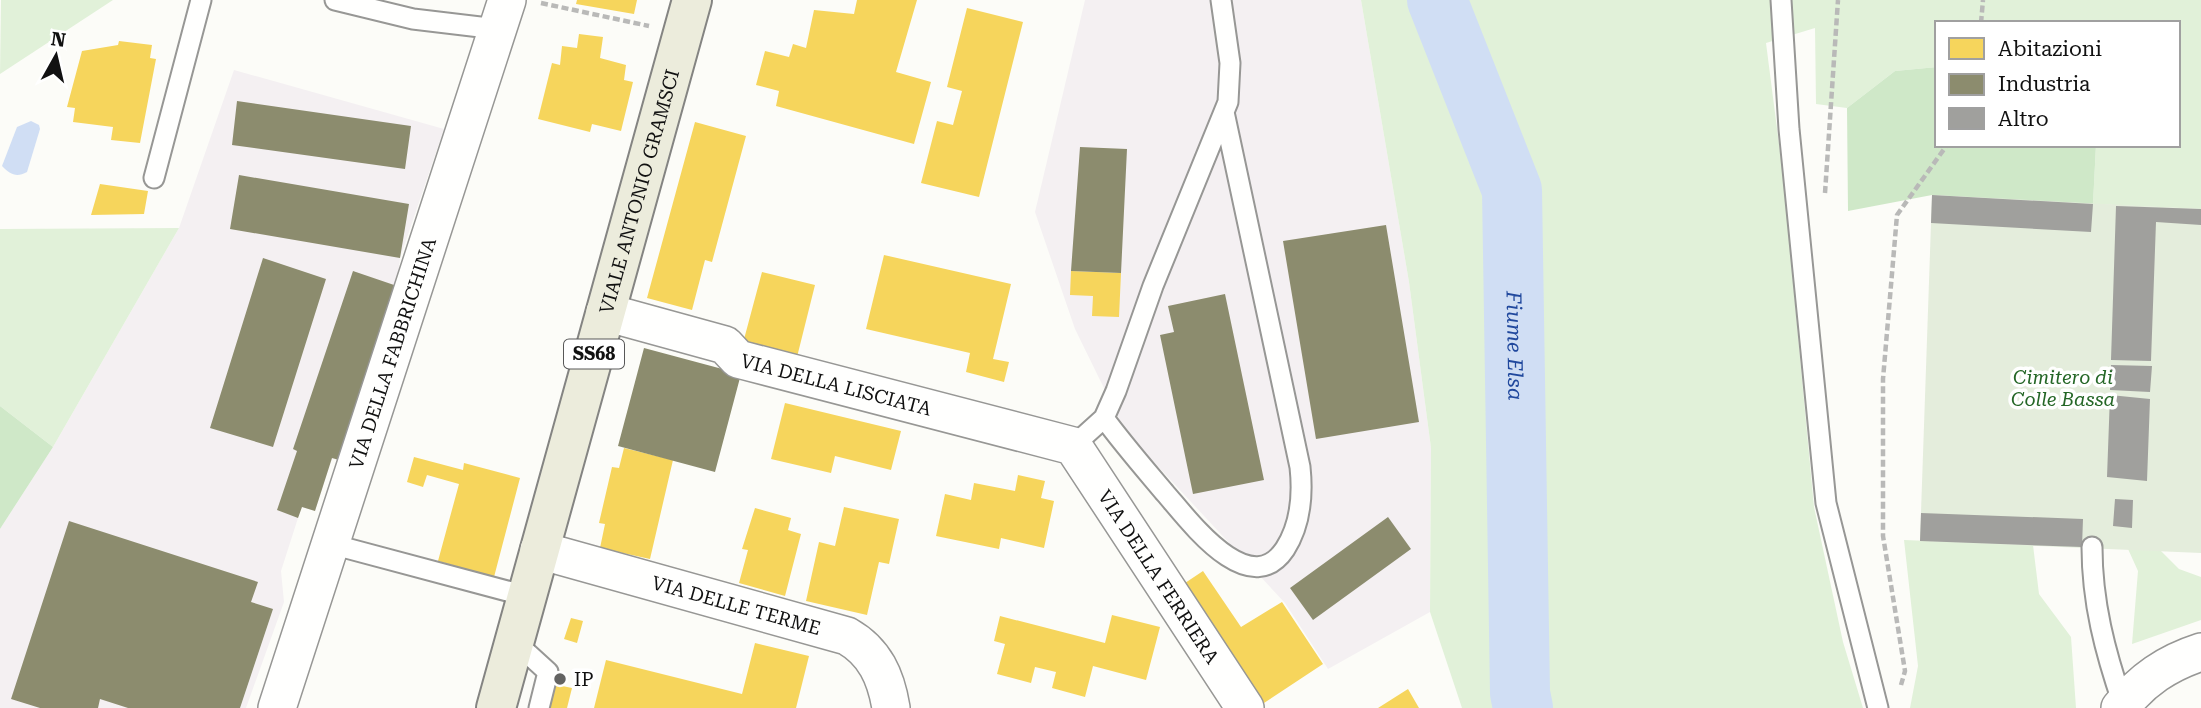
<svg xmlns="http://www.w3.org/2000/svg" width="2201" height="708" viewBox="0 0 2201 708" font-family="'Roboto Serif',serif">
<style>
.industrial{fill:#f4f0f2}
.green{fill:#e1f1d9}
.forest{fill:#cfe8c8}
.cemetery{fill:#e4eddc}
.water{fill:#d0def4}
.homes{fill:#f6d55c}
.industry{fill:#8c8c6e}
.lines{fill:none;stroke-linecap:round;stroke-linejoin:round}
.river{stroke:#d0def4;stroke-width:60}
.building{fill:#a0a09d}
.lane-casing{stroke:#979795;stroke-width:23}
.street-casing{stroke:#979795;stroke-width:40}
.primary-casing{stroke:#848482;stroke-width:42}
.path{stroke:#b9b9b8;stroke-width:4.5;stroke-dasharray:7 3.5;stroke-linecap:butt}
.lane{stroke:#fffffe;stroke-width:19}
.street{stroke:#fffffe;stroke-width:37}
.primary{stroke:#ececdc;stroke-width:38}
.poi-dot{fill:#636362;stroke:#fff;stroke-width:2.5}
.labels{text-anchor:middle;stroke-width:7;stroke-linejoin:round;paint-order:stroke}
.shield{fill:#fff;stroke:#585858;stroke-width:2}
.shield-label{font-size:18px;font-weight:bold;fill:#111}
.street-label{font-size:19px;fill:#111;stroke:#fff}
.park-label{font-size:19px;font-style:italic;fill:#246626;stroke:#fff}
.poi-label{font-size:19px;fill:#111;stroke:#fff;text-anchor:start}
.water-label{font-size:21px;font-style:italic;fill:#20489d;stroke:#fff}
</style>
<rect width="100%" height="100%" fill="#fcfcf8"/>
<path class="industrial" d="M1085,0h276l48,282 22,166 -1,164 -102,57 -43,-66 -160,-172 -50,-102 -40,-117z
M234,70l210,59 -44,129 -3,28 -58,174 -7,-1 -17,52 -13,-4 -4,11 -17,53 3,31 -38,106h-246v-179l53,-82 126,-219z"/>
<path class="green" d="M1,0h112l-113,74z
M1361,0h840v209l-108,-5 3,-59h82v-122h-241v44l-42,4 -48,37 -31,-4 -1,-76 -49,15 17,132 31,332 29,135 20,66h-401l-32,-96 1,-164 -22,-166z
M179,228l-126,219 -53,-41v-177z
M1904,540l129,5 6,49 32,43 5,71h-166l8,-42z
M2128,549l32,1 19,19 22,8v43l-69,24 6,-73z"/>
<path class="forest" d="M1937,67v78h159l-3,59 -161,-9 -84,16 -1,-103 48,-37z
M0,406l53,41 -53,82z"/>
<path class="cemetery" d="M1932,195l269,14v344l-281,-12z"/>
<path class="water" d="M31,121l8,4 1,4 -13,43c-11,6 -17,2 -25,-6l15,-39z"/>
<path class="homes" d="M577,0h60l-3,14 -58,-10z
M857,0h60l-21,72 35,10 -17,62 -138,-38 3,-15 -23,-6 9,-34 24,6 4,-13 13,4 8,-38 40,4z
M967,8l56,14 -44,175 -58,-14 16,-62 16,4 9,-34 -15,-4z
M579,34l24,3 -3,21 26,7 -2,15 9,2 -12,49 -29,-7 -2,8 -52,-13 14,-56 8,2 2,-19 15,2z
M119,41l33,4 -2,13 6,1 -16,84 -29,-3 2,-13 -40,-5 2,-14 -8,-1 15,-56 36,-6z
M695,122l51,14 -34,126 -7,-2 -13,50 -45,-12z
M100,184l48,7 -4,23 -53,1z
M884,255l127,29 -18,75 16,3 -5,20 -38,-10 4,-19 -104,-24z
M1071,271l50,2 -2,44 -27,-1 1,-20 -23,-1z
M762,272l53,13 -18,72 -54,-14z
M785,403l116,28 -10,39 -56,-14 -4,17 -60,-14z
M624,448l49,12 -23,99 -50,-11 5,-24 -6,-1 13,-56 7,1z
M414,457l49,13 1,-7 56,15 -26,99 -56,-16 21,-77 -32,-9 -4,12 -16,-5z
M1018,475l27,6 -4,17 13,3 -10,47 -43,-10 -2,11 -63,-13 9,-42 26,6 3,-17 41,8z
M844,507l55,12 -10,45 -10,-2 -12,53 -61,-14 13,-59 16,4z
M755,508l36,10 -3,12 13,4 -16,62 -46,-13 9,-33 -6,-1z
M1203,571l38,56 41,-25 41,62 -59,39 -79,-120z
M1112,615l48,12 -14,53 -53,-14 -8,31 -33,-9 4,-16 -21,-5 -4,16 -34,-9 8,-30 -11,-3 6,-25 105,27z
M571,618l12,3 -6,22 -13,-4z
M755,643l54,13 -13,52h-202l12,-48 136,34z
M538,681l34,7 -5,20h-35z
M1408,689l11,19h-41z"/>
<path class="industry" d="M237,101l174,25 -6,43 -173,-24z
M1080,147l47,2 -6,124 -50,-2z
M239,175l170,29 -9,54 -170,-29z
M1386,225l33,197 -103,17 -33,-198z
M263,258l63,21 -53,168 -63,-19z
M353,271l44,15 -58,174 -7,-2 -17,53 -13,-4 -4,11 -21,-8 20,-59 -4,-2z
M1225,294l39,186 -71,14 -33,-159 14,-3 -6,-26z
M644,348l97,26 -26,98 -97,-26z
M1388,517l23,32 -98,71 -23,-32z
M69,521l189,61 -7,20 22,7 -33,99h-112l-28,-9 -2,9h-58l-29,-9z"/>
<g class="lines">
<path class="river" id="s1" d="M1437,0l75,190 8,503 3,15"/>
</g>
<path class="building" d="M1932,195l161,9 -2,28 -160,-9z
M2116,206l85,3v16l-45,-3 -5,139 -40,-1z
M2111,365l41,1 -2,26 -40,-2z
M2110,395l40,4 -3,82 -40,-4z
M2115,499l18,1 -1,28 -19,-2z
M1921,513l162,6 -1,28 -162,-6z"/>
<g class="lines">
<defs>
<path id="lane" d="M335,0l78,19 84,10
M1781,0l8,129 37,374 52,205
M154,178l47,-178
M1104,418c19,26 40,50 61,75 23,26 84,110 120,56 16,-25 18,-54 15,-82l-76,-355
M1073,446l31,-28 12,-27 37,-105 75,-184 2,-39 -9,-63
M331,544l195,52
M2092,547c0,55 13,105 31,157
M514,641l34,31 -9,36"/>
<g id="street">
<path id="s2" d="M605,312l120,33 13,14 335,87 172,262"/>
<path id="s3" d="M539,550l308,86c28,16 39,41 44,72"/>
<path id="s4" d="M277,708l230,-708"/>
<path d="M2120,708c22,-28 47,-45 81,-56"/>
</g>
<g id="primary">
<path id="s5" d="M496,708l196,-708"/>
</g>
</defs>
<use href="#lane" class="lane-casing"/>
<use href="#street" class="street-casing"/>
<use href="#primary" class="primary-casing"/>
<path class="path" d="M541,3l108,23
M1981,23l2,-23
M1825,193l13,-193
M1901,685l4,-14 -22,-135v-157l14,-164 50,-70"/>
<use href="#lane" class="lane"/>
<use href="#street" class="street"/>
<use href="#primary" class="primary"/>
</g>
<circle class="poi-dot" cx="560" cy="679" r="7"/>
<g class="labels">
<rect class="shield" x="564" y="339.5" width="60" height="29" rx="5"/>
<g class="shield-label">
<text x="594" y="360">SS68</text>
</g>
<g class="street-label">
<text dy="7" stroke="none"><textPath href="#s5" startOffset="536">VIALE ANTONIO GRAMSCI</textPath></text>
<text dy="7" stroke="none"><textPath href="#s4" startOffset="373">VIA DELLA FABBRICHINA</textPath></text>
<text dy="7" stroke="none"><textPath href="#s2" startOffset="245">VIA DELLA LISCIATA</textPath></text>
<text dy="7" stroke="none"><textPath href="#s2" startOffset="646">VIA DELLA FERRIERA</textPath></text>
<text dy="7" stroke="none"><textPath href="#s3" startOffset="205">VIA DELLE TERME</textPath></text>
</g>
<g class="park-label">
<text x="2063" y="384">Cimitero di<tspan x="2063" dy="22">Colle Bassa</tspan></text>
</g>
<g class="poi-label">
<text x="574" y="686">IP</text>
</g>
<g class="water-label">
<text dy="7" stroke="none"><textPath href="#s1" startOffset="360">Fiume Elsa</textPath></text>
</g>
</g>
<rect x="1935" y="21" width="245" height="126" fill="#ffffff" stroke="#a0a0a0" stroke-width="2"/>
<rect x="1949" y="38" width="35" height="21" fill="#f6d55c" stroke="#a0a0a0" stroke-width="2"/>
<text x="1998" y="56" font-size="21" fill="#111111">Abitazioni</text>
<rect x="1949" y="74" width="35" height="21" fill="#8c8c6e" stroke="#a0a0a0" stroke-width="2"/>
<text x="1998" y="91" font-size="21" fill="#111111">Industria</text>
<rect x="1949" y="108" width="35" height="21" fill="#a0a09d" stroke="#a0a0a0" stroke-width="2"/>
<text x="1998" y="126" font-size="21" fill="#111111">Altro</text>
<g transform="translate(56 56) rotate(8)" stroke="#ffffff" stroke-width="5" paint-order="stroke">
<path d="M0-5L12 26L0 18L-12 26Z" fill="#111111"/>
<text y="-10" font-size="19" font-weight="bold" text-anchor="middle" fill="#111111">N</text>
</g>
</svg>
